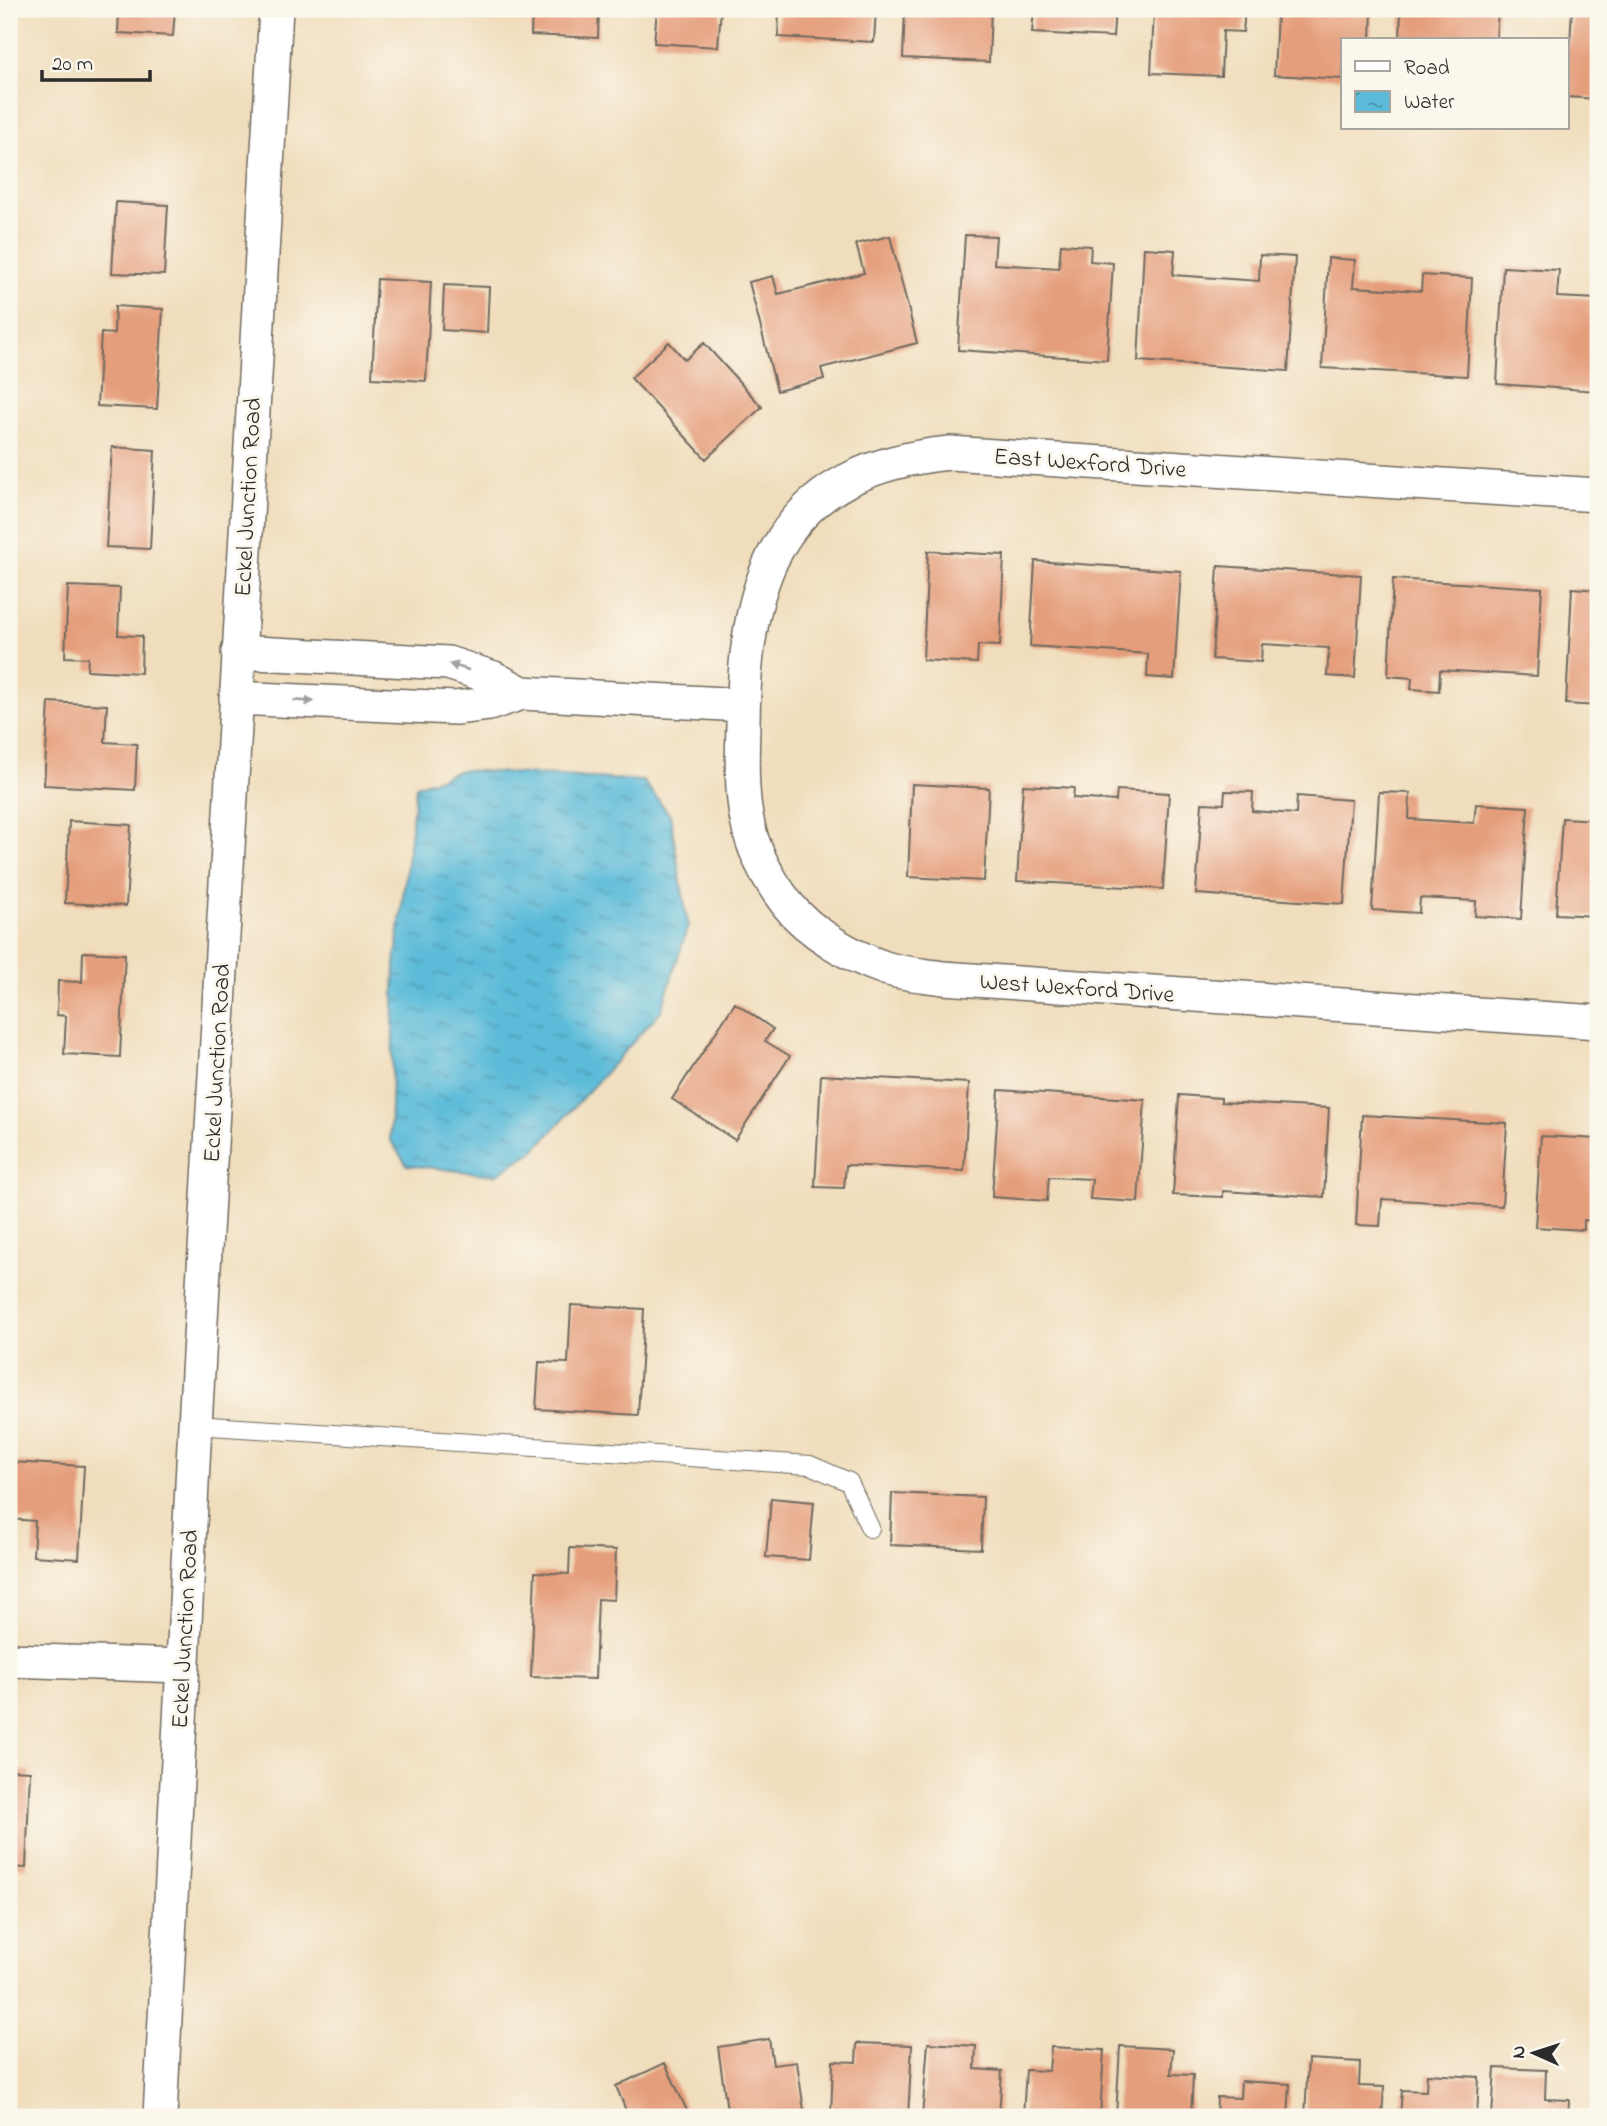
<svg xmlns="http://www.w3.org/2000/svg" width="1607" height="2126" viewBox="0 0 1607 2126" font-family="'Indie Flower',sans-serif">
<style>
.water{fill:url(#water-ripples);stroke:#437382;stroke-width:2}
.building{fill:#e59e7b}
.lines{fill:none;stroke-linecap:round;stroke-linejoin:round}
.service-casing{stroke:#70695e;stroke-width:20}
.minor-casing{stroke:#70695e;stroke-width:36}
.service{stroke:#fff;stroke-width:18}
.minor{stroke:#fff;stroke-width:33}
.oneway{fill:#a0a0a0}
.labels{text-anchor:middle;stroke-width:6;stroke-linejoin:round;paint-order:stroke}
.street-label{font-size:24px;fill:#2b2b2b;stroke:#fbf7ec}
</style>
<defs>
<pattern id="water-ripples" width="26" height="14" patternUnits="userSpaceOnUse" patternTransform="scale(1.75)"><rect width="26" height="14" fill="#5bbbd9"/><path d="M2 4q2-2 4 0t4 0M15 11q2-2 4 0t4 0" fill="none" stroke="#4b98b0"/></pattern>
</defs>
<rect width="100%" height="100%" fill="#fbf7ec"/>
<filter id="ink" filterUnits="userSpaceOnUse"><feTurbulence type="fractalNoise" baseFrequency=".0143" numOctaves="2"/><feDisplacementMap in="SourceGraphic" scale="14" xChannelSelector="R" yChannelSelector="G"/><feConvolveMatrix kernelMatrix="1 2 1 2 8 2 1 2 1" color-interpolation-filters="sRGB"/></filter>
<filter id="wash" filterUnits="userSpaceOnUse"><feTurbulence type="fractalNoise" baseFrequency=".00686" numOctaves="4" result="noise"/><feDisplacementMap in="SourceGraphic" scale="28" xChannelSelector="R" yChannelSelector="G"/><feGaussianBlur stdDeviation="1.57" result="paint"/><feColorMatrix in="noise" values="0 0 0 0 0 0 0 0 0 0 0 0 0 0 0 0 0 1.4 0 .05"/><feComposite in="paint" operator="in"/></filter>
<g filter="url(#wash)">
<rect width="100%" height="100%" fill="#f0ddbc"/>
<path class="water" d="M461,770l182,11 27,34 18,111 -27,85 -126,139 -40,25 -88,-10 -17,-25 5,-175 21,-179z"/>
<g id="blocks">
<path class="building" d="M119,9h56l-2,27 -55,-3z
M532,9h67l-1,29 -67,-3z
M657,9h64l-3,38 -64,-4z
M779,9h97l-2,33 -96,-5z
M905,9h86l-2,53 -86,-4z
M1034,9h81l-2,28 -81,-4z
M1199,9h46l-2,23 -20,-1 -2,45 -70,-3 3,-62 44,3z
M1335,9h37l-1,31h-28v39l-69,-4 3,-62 57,3z
M1401,9h97l-2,31h-96z
M1572,9h26v90l-31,-2v-54l3,1z
M116,202l52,3 -4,70 -52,-2z
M965,235l31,1 -2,28 65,4 2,-24 30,2 -1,15 23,2 -6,97 -149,-10z
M890,236l27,107 -96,25 3,11 -47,12 -28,-109 24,-6 5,18 86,-21 -8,-29z
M1144,248l31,2 -2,25 86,6 1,-26 35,2 -7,114 -150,-10z
M1328,258l27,2 -2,27 68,4 1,-16 50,3 -5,98 -145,-8z
M1503,267l56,3 -2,27 41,2v92l-101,-7z
M377,279l54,3 -5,99 -54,-3z
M444,285l45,2 -2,46 -45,-3z
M115,306l48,3 -6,100 -60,-3 4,-73 13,1z
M669,342l16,18 19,-17 58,64 -56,52 -75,-81z
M112,447l43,3 -5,99 -44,-2z
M928,551l76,4 -4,91 -22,-1 -1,18 -54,-3z
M1035,561l146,10 -7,108 -27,-2 1,-23 -118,-8z
M1218,566l143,9 -6,103 -28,-2 2,-28 -67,-4 -1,18 -49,-3z
M1393,579l149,9 -5,88 -97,-6 -1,21 -28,-2 1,-11 -24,-2z
M68,586l52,2 -2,47 24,1 -1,37 -54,-3 1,-12 -23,-1z
M1572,588l26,2v116l-32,-2z
M49,702l58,3 -2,37 32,2 -2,46 -91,-5z
M912,784l77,4 -5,93 -76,-4z
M1023,785l51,3 -1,10 43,3 1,-11 52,3 -6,96 -146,-8z
M1225,791l28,1 -1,19 44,3 1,-18 54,4 -7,104 -148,-10 6,-91 22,1z
M1379,792l31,1 -1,26 65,4 2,-19 52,3 -7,112 -46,-3 1,-15 -56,-3 -1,15 -47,-3z
M1562,818l36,2v96l-42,-2z
M69,821l62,4 -5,81 -61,-3z
M83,952l42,2 -5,103 -56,-3 2,-38 -9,-1 1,-34 24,1z
M735,1003l38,26 -8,12 25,15 -55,84 -63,-41z
M821,1075l148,8 -5,88 -118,-6 -2,23 -29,-1z
M999,1090l146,10 -7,102 -48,-3 2,-20 -43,-2 -2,24 -55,-4z
M1179,1095l42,3v4l108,6 -5,89 -101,-6v6l-50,-2z
M1362,1115l145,8 -5,83 -120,-7 -2,27 -24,-1z
M1541,1136l57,3v82l-14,-1v10l-49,-3z
M571,1305l73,4 -6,106 -102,-6 3,-47 29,1z
M9,1462l75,4 -5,93 -46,-3 2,-35 -26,-2z
M892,1493l91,4 -2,52 -91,-4z
M771,1498l43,4 -5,58 -43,-3z
M570,1548l46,2 -2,50 -16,-1 -3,80 -64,-2 4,-105 34,2z
M9,1770l21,1 -4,97 -17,-1z
M769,2039l4,26 24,-3 8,55h-77l-10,-70z
M857,2043l55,2 -4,72h-77l2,-56 23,1z
M928,2043l48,3 -1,23 27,2 -3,46h-77z
M1120,2046l53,3 -2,25 22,1 -2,42h-75z
M1051,2047l53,3 -4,67h-77l3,-47 23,1z
M1308,2059l52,3 -1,24 25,1 -2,30h-77z
M665,2063l25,54h-73l10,-4 -11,-27z
M1495,2068l51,2 -1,29 24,1 -1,17h-76z
M1427,2074l52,3 -2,40h-77l2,-27 24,1z
M1241,2081l49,3 -2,33h-72l1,-20 23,1z"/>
</g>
</g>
<g filter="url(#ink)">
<use href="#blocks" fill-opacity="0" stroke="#70695e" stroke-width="2"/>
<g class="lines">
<defs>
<path id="service" d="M195,1425l615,40 39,17 21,46"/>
<path id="minor" d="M1598,495l-648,-42c-169,16 -205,119 -207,271 -2,75 -3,119 45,181 21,27 64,52 97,63 18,6 39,7 58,10l655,44
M238,652l210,11 46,15 28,15
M236,698l219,10 34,-4 33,-11 221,12
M9,1660l173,6
M160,2117l35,-692 81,-1416"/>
</defs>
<use href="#service" class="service-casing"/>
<use href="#minor" class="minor-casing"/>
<use href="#service" class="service"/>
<use href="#minor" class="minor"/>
</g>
<defs><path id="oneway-solid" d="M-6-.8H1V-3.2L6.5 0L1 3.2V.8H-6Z" transform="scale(1.75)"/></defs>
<g class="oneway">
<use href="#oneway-solid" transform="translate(459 667) rotate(-163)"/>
<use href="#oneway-solid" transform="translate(304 701) rotate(3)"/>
</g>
</g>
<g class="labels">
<g class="street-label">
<text transform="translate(1090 462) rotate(4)" y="8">East Wexford Drive</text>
<text transform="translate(247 497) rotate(-87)" y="8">Eckel Junction Road</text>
<text transform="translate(1077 987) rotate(4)" y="8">West Wexford Drive</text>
<text transform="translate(216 1063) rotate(-87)" y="8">Eckel Junction Road</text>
<text transform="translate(184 1629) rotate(-87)" y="8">Eckel Junction Road</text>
</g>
</g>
<rect width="1607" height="2126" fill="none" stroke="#fbf7ec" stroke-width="35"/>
<rect x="1341" y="38" width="228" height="91" fill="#fbf7ec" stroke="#a8a59f" stroke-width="2"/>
<rect x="1355" y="61" width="35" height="10" fill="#ffffff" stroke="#a8a59f" stroke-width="2"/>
<text x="1404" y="74" font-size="21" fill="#2b2b2b">Road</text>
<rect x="1355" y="91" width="35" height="21" fill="url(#water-ripples)" stroke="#a8a59f" stroke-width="2"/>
<text x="1404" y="108" font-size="21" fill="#2b2b2b">Water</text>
<g transform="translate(1534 2053) rotate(273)" stroke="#fbf7ec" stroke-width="5" paint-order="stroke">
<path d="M0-5L12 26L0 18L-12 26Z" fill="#2b2b2b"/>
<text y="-10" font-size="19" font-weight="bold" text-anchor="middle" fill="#2b2b2b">N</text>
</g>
<path d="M42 70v10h108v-10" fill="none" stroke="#2b2b2b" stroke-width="3.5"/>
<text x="52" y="70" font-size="21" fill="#2b2b2b" stroke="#fbf7ec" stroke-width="5" paint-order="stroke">20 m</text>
</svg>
